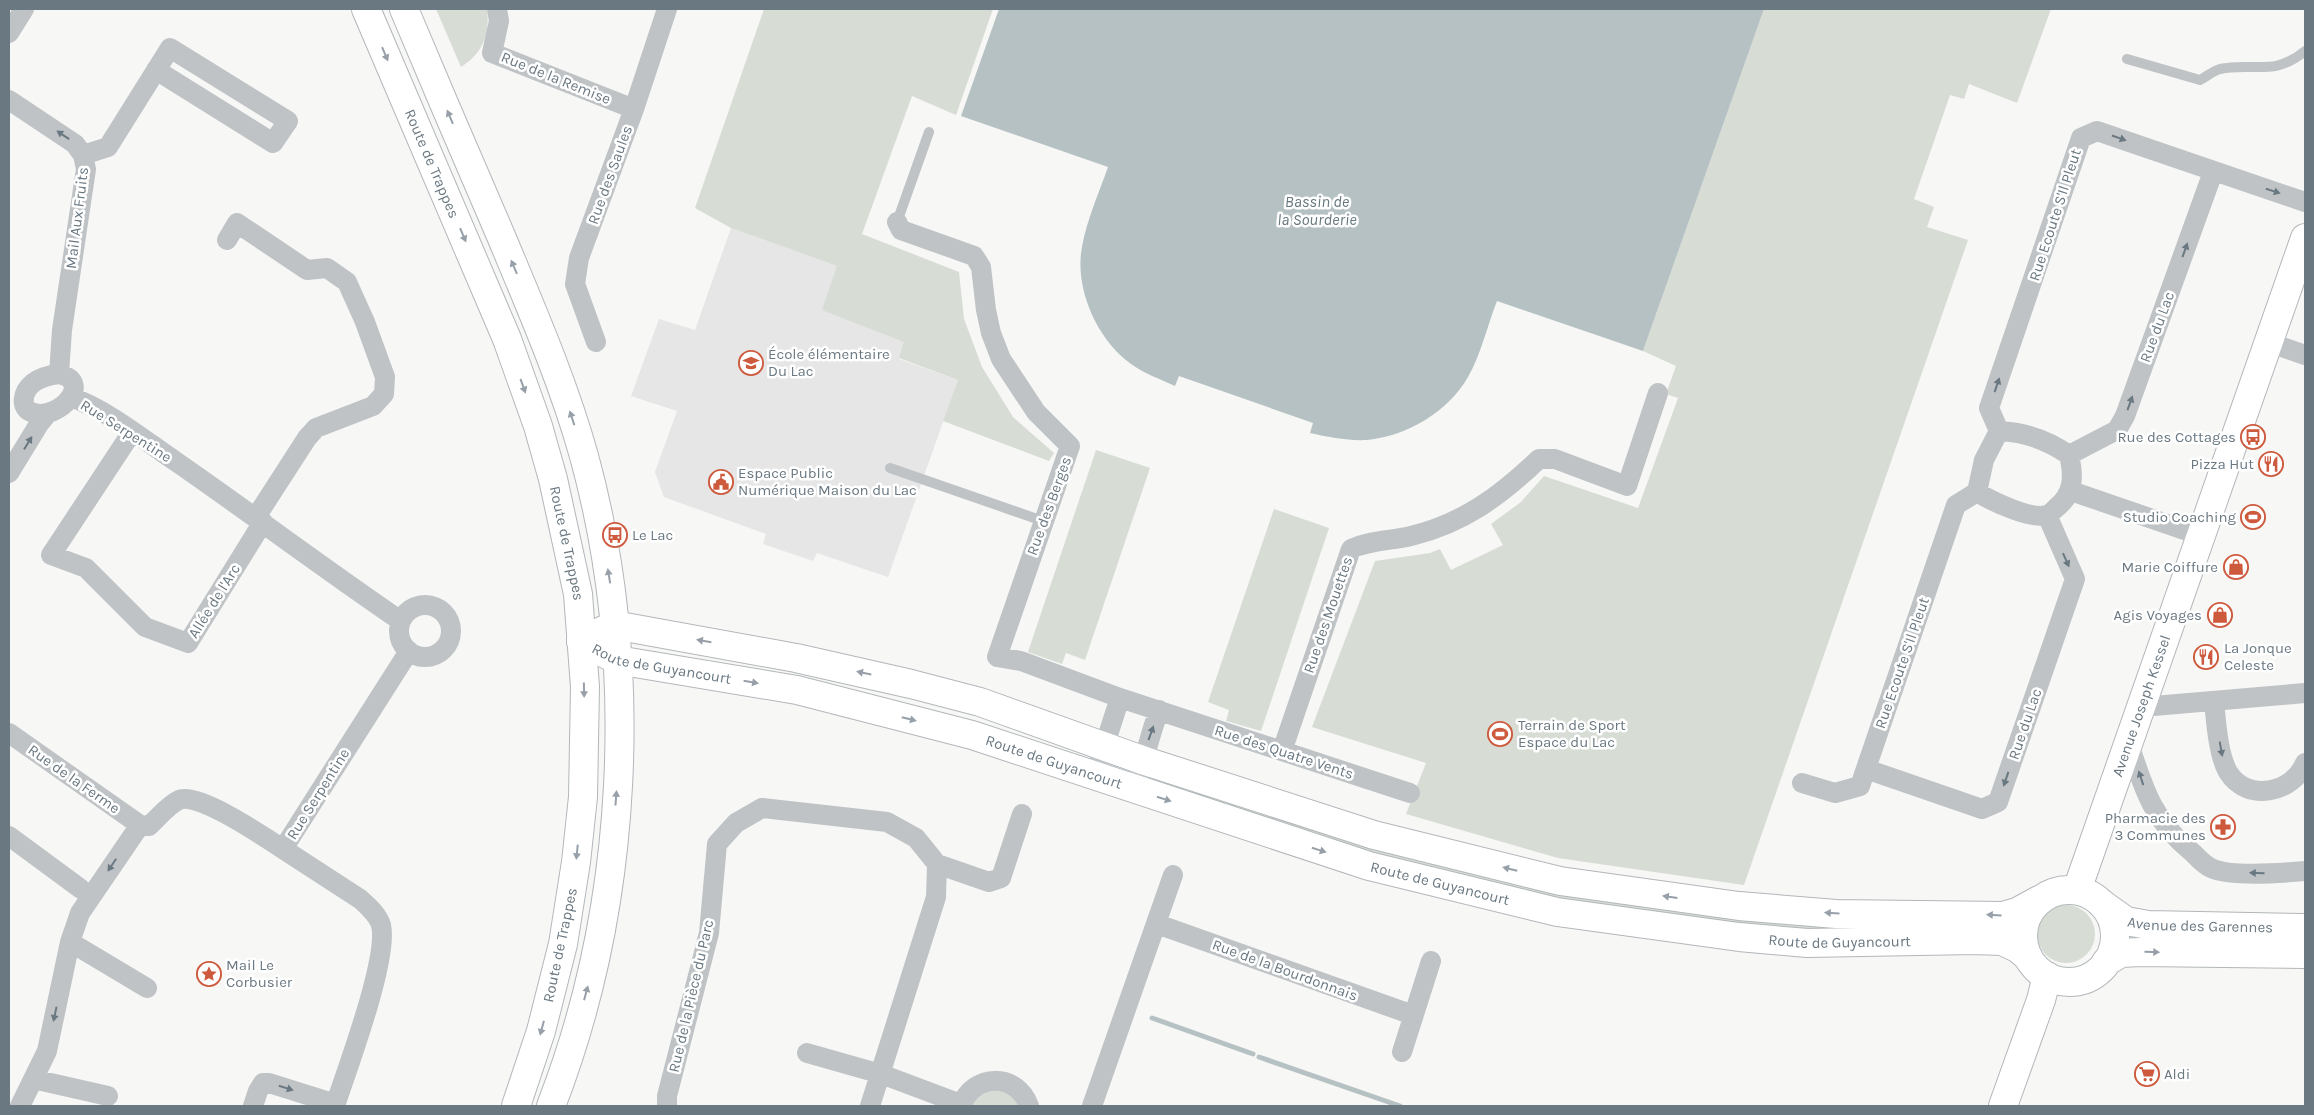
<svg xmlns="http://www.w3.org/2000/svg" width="2314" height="1115" viewBox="0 0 2314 1115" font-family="Karla,sans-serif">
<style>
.built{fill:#e5e6e5}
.green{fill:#d7dcd5}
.water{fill:#b6c1c4}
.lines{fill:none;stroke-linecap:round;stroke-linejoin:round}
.stream{stroke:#b6c1c4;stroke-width:5}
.secondary-casing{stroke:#b2b7ba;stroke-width:30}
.lane{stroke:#bfc3c6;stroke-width:10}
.street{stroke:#bfc3c6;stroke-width:20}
.secondary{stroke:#fff;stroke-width:28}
.oneway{fill:#97a0a8}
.oneway2{fill:#6a7882}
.labels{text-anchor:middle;stroke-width:5;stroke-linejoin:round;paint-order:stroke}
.street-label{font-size:15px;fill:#6a7882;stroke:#fff}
.poi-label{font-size:15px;fill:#6a7882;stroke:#fff;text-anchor:start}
.water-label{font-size:16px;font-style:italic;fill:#66787e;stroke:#fff}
</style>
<rect width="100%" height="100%" fill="#f7f7f5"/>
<path class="built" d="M731,228l106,38 68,76 -6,17 59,21 -70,197 -71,-24 -4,8 -50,-17 3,-10 -102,-37 -9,-25 22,-61 -46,-15 28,-77 36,11z"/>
<path class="green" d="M436,9h51c3,25 -4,44 -26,58z
M764,9h229l-37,106 -44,-19 -50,138 97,38 5,47 18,48 31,50 41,36 -5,8 -106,-40 15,-41 -59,-22 5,-16 -82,-32 15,-44 -106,-38 -36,-20z
M1764,9h287l-34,94 -48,-19 -5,15 -14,-4 -36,104 20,8 -7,20 41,13 -224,645 -186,-27 -152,-44 20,-51 -114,-36 63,-166 55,-8 10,-4 11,21 52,-25 -12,-21 30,-22 23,-26 94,32 40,-110 -12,-4 10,-28 -33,-15z
M1096,450l54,18 -65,192 -19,-7 -4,11 -34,-12z
M1274,509l55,19 -68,203 -35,-10 3,-11 -21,-8z
M1155,774l247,78 504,73 -93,9 -254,-30 -114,-27 -292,-96z
M2037 934a29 29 0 1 1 58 0a29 29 0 1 1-58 0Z
M995,1088l16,6 9,12h-50l9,-12z"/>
<path class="water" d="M999,9h765l-121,342 -146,-50c-9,23 -17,56 -29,76 -20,35 -61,59 -101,63 -19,1 -39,-3 -57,-7l3,-10 -134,-47 -4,10c-15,-7 -30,-12 -44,-22 -34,-24 -57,-76 -49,-117 5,-28 17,-54 26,-80l-147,-51z"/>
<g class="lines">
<path class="stream" d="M1152,1018l101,36
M1259,1057l141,49"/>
<defs>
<g id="secondary">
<path id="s1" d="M366,9l141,330 31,87 15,53 25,115 7,93 -2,110 -7,65 -13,82 -22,87 -25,75"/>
<path d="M404,9c32,76 64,151 97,227 30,72 62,145 83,220 57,208 45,449 -33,650"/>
<path d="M581,641l33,-16 182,33 115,26 69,18 165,59 229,74 186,46 179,25 97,8 167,2 14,-4 22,-12"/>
<path id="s2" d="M581,641l36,19 180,30 175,45 397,131 188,46 182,25 68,6 167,-3 28,1 15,7 11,9"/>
<path id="s3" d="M2077,890l228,-652"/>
<circle cx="2069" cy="936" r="46"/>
<path id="s4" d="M2102,904l24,17 22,4 157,3"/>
<path d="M2106,962l15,-9 19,-1 165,2"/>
<path d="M2003,1106l38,-106 6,-24"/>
</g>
</defs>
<use href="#secondary" class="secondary-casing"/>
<path class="lane" d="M2127,59l73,21c6,-3 13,-9 20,-11 33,-7 54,8 85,-18
M897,222l32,-90
M890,468l153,53"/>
<path class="street" d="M497,9l2,12 -7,32 142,56
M9,33l15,-24
M9,100l66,44 8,11 3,14 -24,161 -3,44
M83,155l25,-8 62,-99 118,73 -15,22 -117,-73
M897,222l4,8 73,26 7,11 5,43 5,23 10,26 35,53 34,34 -73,211 24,4 99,37 290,95
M227,240l10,-17 70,47 20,-2 20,14 18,40 20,55 -1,17 -11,12 -57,22 -9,10 -51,79
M596,342l-21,-58 4,-26 55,-149 33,-100
M2268,342l37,13
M59,374c35,8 0,46 -25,39 -16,-4 -11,-22 -1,-30 8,-6 17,-8 26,-9z
M71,397c38,14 73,43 107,66 75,52 148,107 223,158
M1999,431l-10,-23 92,-270 16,-7 208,71
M1999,431c25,1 50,10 70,24 5,21 5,39 -13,53 -2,2 -6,6 -9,7 -16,5 -56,-14 -70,-23l7,-32z
M132,432l-81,123 35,13 59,59 43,16 75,-121
M2069,455l48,-25 8,-14 88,-244
M9,473l30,-49 9,-11
M2071,491l131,45
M399 631a26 26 0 1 1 52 0a26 26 0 1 1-52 0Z
M2214,701c2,19 4,54 14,71 19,31 65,21 77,-9
M2142,707l163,-14
M9,733l131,92 9,1c9,-8 19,-21 30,-26 18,-9 87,38 104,49
M2129,744c15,46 24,77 64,109 5,5 11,12 18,15 19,9 72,5 94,3
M1282,751l69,-202c19,-9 40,-8 60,-13 53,-13 89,-40 128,-77h16l72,27 31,-93
M1866,769l116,40 16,-7 77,-223 -28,-64
M1094,775c10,-25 17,-51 26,-77
M1802,783l33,10 25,-7 96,-281 21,-13
M1134,789c10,-26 15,-52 25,-79
M9,836l72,53
M937,864l52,18 12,-4 21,-64
M1157,924l256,91
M70,942l77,46
M1402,1052l29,-91
M807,1053l74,21 80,30
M33,1079l75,17
M20,1106l27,-55 23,-109 10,-29 60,-88
M253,1106l5,-15 5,-8h6l67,21
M335,1106c12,-37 54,-148 46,-181 -3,-10 -13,-19 -21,-26l-77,-50 126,-198
M667,1106v-10l42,-163 8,-89 19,-21 26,-15 125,14 29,16 21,26 -1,33 -66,209
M961,1106c12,-33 56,-34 68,0
M1092,1106l81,-231"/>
<use href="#secondary" class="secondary"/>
</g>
<defs><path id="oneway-solid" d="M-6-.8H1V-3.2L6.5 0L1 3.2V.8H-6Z" transform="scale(1.25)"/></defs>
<g class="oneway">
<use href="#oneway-solid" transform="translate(385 54) rotate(67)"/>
<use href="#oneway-solid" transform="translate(450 117) rotate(-113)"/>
<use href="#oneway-solid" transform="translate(463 235) rotate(67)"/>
<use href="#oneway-solid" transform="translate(514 267) rotate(-113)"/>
<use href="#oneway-solid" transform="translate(523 386) rotate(70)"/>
<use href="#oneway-solid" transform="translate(572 418) rotate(-108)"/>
<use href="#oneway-solid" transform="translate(609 576) rotate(-99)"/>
<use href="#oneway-solid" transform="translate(704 641) rotate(-170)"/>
<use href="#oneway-solid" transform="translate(864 673) rotate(-168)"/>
<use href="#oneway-solid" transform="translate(751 682) rotate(10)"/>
<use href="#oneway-solid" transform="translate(584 690) rotate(89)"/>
<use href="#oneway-solid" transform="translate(909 719) rotate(14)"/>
<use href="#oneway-solid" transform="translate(616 798) rotate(-86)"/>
<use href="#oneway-solid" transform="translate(1164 799) rotate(18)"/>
<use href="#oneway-solid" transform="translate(1319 850) rotate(18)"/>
<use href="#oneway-solid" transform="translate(577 852) rotate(96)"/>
<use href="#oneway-solid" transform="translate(1510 869) rotate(-166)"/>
<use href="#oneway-solid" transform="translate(1670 897) rotate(-172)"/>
<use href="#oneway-solid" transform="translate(1832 913) rotate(-177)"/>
<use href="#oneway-solid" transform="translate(1994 915) rotate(-177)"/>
<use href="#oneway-solid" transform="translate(2152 952) rotate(1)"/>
<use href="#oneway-solid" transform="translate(586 993) rotate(-75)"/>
<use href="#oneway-solid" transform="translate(542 1028) rotate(105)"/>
</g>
<g class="oneway2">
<use href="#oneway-solid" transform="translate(63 135) rotate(-146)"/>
<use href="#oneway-solid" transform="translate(2119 138) rotate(19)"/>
<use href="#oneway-solid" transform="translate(2273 191) rotate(18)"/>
<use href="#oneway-solid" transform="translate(2185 250) rotate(-70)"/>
<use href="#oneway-solid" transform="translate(1997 385) rotate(-71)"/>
<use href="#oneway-solid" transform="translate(2130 403) rotate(-70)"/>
<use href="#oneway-solid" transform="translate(28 443) rotate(-58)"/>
<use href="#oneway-solid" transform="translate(2066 560) rotate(66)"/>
<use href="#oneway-solid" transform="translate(1151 733) rotate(-70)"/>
<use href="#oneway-solid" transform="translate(2221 749) rotate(80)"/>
<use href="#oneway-solid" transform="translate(2141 778) rotate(-108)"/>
<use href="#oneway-solid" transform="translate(2006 779) rotate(109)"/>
<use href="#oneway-solid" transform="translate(112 865) rotate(124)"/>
<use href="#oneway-solid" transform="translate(2257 873) rotate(-178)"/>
<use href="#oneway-solid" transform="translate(55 1014) rotate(102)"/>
<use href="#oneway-solid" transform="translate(286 1088) rotate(17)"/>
</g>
<defs>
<symbol id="school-ring" viewBox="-11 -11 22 22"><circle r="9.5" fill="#fff" stroke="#ce5a3e" stroke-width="1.5"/><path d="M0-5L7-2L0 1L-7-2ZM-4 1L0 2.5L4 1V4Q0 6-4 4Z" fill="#ce5a3e"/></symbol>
<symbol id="bus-ring" viewBox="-11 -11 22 22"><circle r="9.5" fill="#fff" stroke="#ce5a3e" stroke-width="1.5"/><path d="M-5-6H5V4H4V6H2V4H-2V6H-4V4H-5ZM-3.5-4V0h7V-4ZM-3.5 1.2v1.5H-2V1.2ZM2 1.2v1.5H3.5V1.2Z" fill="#ce5a3e"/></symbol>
<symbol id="restaurant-ring" viewBox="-11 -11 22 22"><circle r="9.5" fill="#fff" stroke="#ce5a3e" stroke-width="1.5"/><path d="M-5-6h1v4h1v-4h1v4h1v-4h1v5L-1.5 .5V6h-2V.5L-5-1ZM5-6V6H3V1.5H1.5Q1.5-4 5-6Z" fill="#ce5a3e"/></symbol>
<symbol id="civic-ring" viewBox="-11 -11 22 22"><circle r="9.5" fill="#fff" stroke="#ce5a3e" stroke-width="1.5"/><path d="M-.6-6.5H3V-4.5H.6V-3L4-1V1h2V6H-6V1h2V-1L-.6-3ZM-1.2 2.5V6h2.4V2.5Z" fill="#ce5a3e"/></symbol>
<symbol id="stadium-ring" viewBox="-11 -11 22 22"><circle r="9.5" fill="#fff" stroke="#ce5a3e" stroke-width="1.5"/><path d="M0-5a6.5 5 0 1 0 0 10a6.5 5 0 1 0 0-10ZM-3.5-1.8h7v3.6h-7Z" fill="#ce5a3e"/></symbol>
<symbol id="shop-ring" viewBox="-11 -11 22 22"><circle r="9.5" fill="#fff" stroke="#ce5a3e" stroke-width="1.5"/><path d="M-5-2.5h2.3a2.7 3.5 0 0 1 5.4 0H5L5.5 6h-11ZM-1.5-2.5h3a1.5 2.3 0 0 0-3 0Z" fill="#ce5a3e"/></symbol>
<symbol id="pharmacy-ring" viewBox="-11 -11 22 22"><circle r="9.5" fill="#fff" stroke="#ce5a3e" stroke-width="1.5"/><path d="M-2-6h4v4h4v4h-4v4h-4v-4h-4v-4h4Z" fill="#ce5a3e"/></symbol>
<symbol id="sight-ring" viewBox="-11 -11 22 22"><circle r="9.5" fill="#fff" stroke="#ce5a3e" stroke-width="1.5"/><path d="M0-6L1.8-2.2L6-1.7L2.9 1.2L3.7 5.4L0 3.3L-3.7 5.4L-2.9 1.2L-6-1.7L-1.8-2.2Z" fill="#ce5a3e"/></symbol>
<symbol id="supermarket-ring" viewBox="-11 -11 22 22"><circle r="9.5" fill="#fff" stroke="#ce5a3e" stroke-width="1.5"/><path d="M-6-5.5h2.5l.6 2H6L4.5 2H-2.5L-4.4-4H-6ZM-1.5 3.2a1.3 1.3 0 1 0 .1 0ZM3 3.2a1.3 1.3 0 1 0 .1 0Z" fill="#ce5a3e"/></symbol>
</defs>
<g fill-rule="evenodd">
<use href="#school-ring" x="737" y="349" width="28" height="28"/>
<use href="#bus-ring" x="2239" y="423" width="28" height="28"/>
<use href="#restaurant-ring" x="2257" y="450" width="28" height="28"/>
<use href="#civic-ring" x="707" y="468" width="28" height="28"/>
<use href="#stadium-ring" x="2239" y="503" width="28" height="28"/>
<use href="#bus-ring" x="601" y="521" width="28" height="28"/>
<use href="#shop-ring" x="2222" y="553" width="28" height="28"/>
<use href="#shop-ring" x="2206" y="601" width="28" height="28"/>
<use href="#restaurant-ring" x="2192" y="643" width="28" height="28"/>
<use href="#stadium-ring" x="1486" y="720" width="28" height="28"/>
<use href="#pharmacy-ring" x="2209" y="813" width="28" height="28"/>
<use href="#sight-ring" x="195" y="960" width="28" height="28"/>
<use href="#supermarket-ring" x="2133" y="1060" width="28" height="28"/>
</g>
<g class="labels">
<g class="street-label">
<text transform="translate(556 78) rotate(22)" y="5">Rue de la Remise</text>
<text dy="5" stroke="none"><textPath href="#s1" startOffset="168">Route de Trappes</textPath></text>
<text transform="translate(610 175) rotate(-70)" y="5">Rue des Saules</text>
<text transform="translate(2055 215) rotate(-72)" y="5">Rue Ecoute S'Il Pleut</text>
<text transform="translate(77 218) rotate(-83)" y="5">Mail Aux Fruits</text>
<text transform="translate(2157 327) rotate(-70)" y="5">Rue du Lac</text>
<text transform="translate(126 431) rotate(32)" y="5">Rue Serpentine</text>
<text transform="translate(1049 506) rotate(-70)" y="5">Rue des Berges</text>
<text dy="5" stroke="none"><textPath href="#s1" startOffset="572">Route de Trappes</textPath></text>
<text transform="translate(214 601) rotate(-58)" y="5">Allée de l'Arc</text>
<text transform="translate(1328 615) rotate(-71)" y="5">Rue des Mouettes</text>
<text dy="5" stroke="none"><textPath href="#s2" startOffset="85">Route de Guyancourt</textPath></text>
<text transform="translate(1902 663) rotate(-71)" y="5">Rue Ecoute S'Il Pleut</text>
<text dy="5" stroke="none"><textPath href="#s3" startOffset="195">Avenue Joseph Kessel</textPath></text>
<text transform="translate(2025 724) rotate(-71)" y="5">Rue du Lac</text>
<text transform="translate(1284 752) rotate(18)" y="5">Rue des Quatre Vents</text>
<text dy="5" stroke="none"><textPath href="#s2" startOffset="490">Route de Guyancourt</textPath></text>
<text transform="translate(74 779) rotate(35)" y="5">Rue de la Ferme</text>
<text transform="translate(318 794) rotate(-58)" y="5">Rue Serpentine</text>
<text dy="5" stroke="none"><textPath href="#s2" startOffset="895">Route de Guyancourt</textPath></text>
<text dy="5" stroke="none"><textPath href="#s4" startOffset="104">Avenue des Garennes</textPath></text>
<text dy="5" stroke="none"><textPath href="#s2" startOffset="1300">Route de Guyancourt</textPath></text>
<text transform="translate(560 945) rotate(-78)" y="5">Route de Trappes</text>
<text transform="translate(1285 970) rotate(20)" y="5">Rue de la Bourdonnais</text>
<text transform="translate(691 996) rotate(-77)" y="5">Rue de la Pièce du Parc</text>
</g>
<g class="poi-label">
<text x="768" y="359">École élémentaire<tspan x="768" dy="17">Du Lac</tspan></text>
<text x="2236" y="442" text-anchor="end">Rue des Cottages</text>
<text x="2254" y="469" text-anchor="end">Pizza Hut</text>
<text x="738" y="478">Espace Public<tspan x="738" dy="17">Numérique Maison du Lac</tspan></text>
<text x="2236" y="522" text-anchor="end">Studio Coaching</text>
<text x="632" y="540">Le Lac</text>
<text x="2218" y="572" text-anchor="end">Marie Coiffure</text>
<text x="2202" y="620" text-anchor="end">Agis Voyages</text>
<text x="2224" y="653">La Jonque<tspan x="2224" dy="17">Celeste</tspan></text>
<text x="1518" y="730">Terrain de Sport<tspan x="1518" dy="17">Espace du Lac</tspan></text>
<text x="2206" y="823" text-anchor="end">Pharmacie des<tspan x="2206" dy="17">3 Communes</tspan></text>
<text x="226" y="970">Mail Le<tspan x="226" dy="17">Corbusier</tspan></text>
<text x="2164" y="1079">Aldi</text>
</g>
<g class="water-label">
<text x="1317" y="207">Bassin de<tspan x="1317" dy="18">la Sourderie</tspan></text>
</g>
</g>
<rect width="2314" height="1115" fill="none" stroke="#6a7882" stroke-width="20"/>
</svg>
